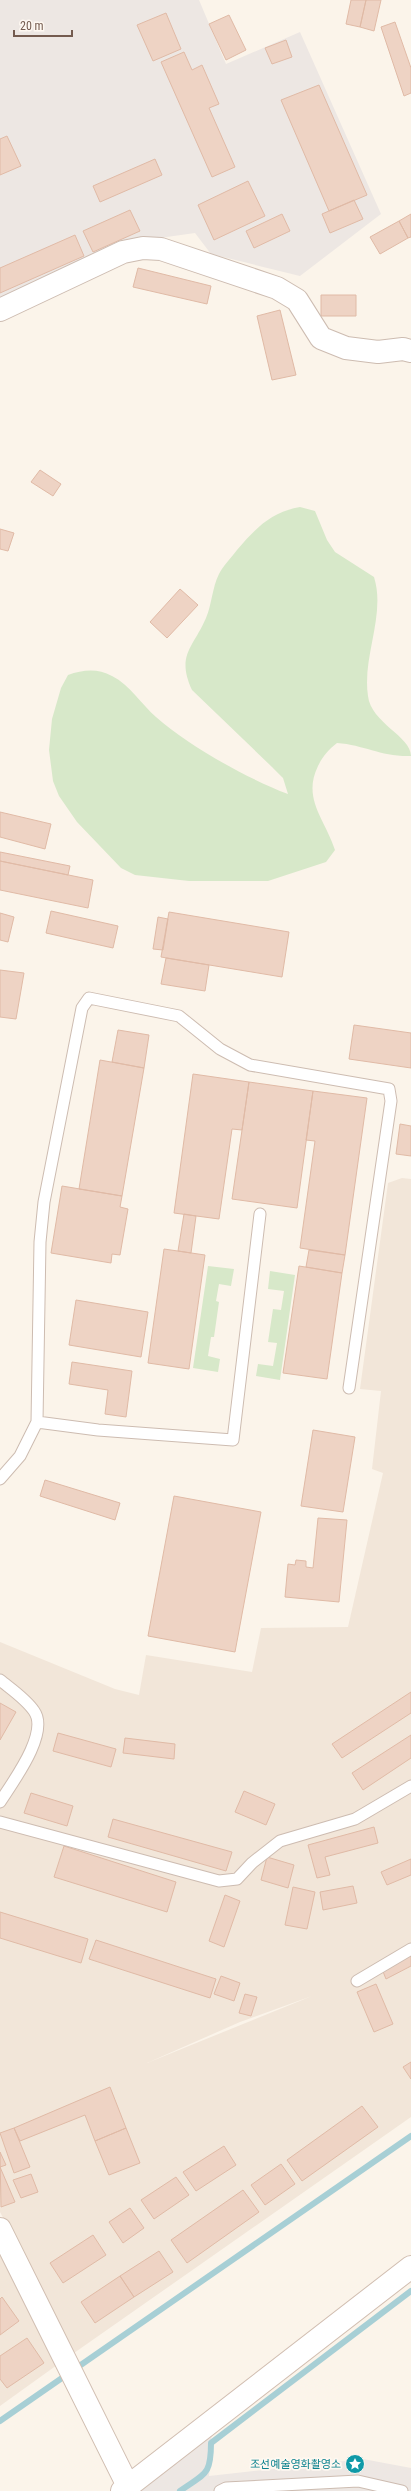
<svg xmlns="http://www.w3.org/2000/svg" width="411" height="2491" viewBox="0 0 411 2491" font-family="'Roboto Condensed','Noto Sans KR',sans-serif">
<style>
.residential{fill:#f2e6d9;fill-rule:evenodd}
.industrial{fill:#ede7e3}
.green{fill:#d7e8c9}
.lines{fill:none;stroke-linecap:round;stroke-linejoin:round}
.stream{stroke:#a7cfd5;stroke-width:6}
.building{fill:#eed3c4;stroke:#e0baa6}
.lane-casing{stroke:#cdbcb1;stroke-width:13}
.street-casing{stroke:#cdbcb1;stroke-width:24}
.secondary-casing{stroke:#d1beb1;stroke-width:24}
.lane{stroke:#fff;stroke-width:11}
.street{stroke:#fff;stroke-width:22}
.secondary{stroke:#fff;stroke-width:22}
.labels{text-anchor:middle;stroke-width:3.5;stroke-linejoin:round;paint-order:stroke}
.culture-label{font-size:11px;fill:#0d838f;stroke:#fef8f1;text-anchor:end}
</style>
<rect width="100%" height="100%" fill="#fbf4ea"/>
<path class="residential" d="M402,1178l9,1v938l-337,236 -74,-141v-570l115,47 24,6 7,-40 106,17 9,-44 87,-1 35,-154 -11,-4 9,-78 -21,-2 28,-206zM312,1996l-165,67 93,-41z
M0,2249l57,116 -57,41z"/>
<path class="industrial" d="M0,0h199l27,64 74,-32 81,182 -81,62 -89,-22 -16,-21 -71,10 -124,60z
M212,2428l-3,48 154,-17 48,9v23h-277z"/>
<path class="green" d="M300,507l15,4 12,29 8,12 39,25c12,38 -12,80 -6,119 3,27 43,40 43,60 -30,1 -46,-11 -74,-13 -9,7 -14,13 -19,23 -16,33 7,53 17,84l-9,12 -58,19h-79l-54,-6 -14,-7 -44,-46 -18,-26 -6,-15 -4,-31 3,-31 9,-31 7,-13c15,-5 29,-7 44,1 18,9 30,29 44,41 33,29 90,61 132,77l-5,-16 -11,-11 -80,-77c-16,-35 1,-42 14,-72 6,-14 6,-30 13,-44 4,-8 12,-16 18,-24 19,-22 34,-38 63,-43z
M208,1266l26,3 -3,17 -12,-2 -3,17 3,1 -5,35h-3l-3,19 12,3 -2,13 -25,-4z
M270,1271l25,4 -15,105 -24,-4 2,-12 15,2 4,-23 -9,-1 5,-33 8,1 3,-19 -16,-2z"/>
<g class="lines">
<path class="stream" d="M0,2421l411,-285
M180,2491c25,-18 31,-15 31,-48l200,-152"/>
</g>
<path class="building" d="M351,0h15l-6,27 -14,-3z
M366,0h15l-7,31 -14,-4z
M166,13l15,36 -28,12 -16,-36z
M229,15l17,35 -20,10 -17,-36z
M395,22l16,46v25l-7,3 -23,-69z
M286,40l6,17 -20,7 -7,-16z
M184,52l8,18 10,-5 17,39 -10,4 26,59 -23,10 -51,-115z
M319,85l48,110 -38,16 -48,-111z
M7,136l14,30 -21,9v-36z
M155,159l7,16 -62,27 -7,-16z
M248,181l17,35 -51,24 -16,-35z
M354,200l9,19 -33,14 -8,-19z
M130,210l10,21 -47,21 -10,-21z
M282,214l8,17 -36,17 -8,-17z
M411,214v23l-3,1 -9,-17z
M399,221l9,17 -28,16 -10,-17z
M75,235l9,21 -84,37v-25z
M138,268l73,18 -4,18 -74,-17z
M321,295h35v21h-35z
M280,310l16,65 -24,5 -15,-64z
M40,470l21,14 -8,12 -22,-14z
M0,529l14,4 -6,18 -8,-2z
M180,589l18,16 -31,33 -17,-16z
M0,812l51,12 -6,25 -45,-12z
M0,852l70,14 -2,9 -68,-14z
M0,861l93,19 -5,28 -88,-18z
M51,911l67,15 -5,22 -67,-15z
M169,912l120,20 -7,45 -121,-20z
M0,913l14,4 -6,25 -8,-2z
M158,917l10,2 -5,31 -10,-1z
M166,958l43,7 -4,26 -44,-7z
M0,970l24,3 -8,46 -16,-2z
M354,1025l57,8v35l-62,-9z
M118,1030l31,5 -5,33 -32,-6z
M100,1060l44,8 -22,128 -43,-7z
M193,1074l56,8 -7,48 -10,-1 -13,90 -45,-6z
M249,1082l64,9 -16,117 -65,-9z
M313,1091l54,7 -22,157 -45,-7 15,-107 -9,-1z
M400,1124l11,2v30l-15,-2z
M62,1186l60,10 -2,11 8,2 -8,46 -8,-1 -1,9 -60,-10z
M184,1214l12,2 -5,37 -13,-2z
M164,1249l41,6 -16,114 -41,-6z
M309,1250l36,5 -3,18 -36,-6z
M299,1266l43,7 -15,106 -44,-6z
M76,1300l72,12 -7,45 -72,-12z
M72,1362l60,9 -6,46 -21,-3 3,-24 -39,-6z
M313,1430l42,7 -12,75 -42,-6z
M45,1480l75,23 -5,17 -75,-24z
M174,1496l87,16 -26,140 -87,-16z
M318,1518l29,2 -8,82 -54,-5 3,-33 7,1 1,-5 10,1v6l7,1z
M411,1692v21l-69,45 -10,-14z
M0,1703l16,9 -16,28z
M58,1733l58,16 -5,18 -58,-16z
M411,1735v23l-48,32 -11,-17z
M125,1738l50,6 -1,15 -51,-6z
M244,1791l31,13 -9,21 -31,-13z
M31,1793l42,13 -6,20 -43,-13z
M113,1819l119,33 -6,19 -118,-34z
M374,1827l4,16 -53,14 5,18 -13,3 -9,-33z
M64,1846l112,36 -9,30 -113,-35z
M267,1857l27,8 -6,23 -27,-8z
M411,1859v16l-24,10 -6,-13z
M353,1886l4,17 -34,7 -3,-18z
M293,1887l22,5 -8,37 -22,-4z
M225,1895l15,6 -16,46 -15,-6z
M0,1912l88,27 -7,24 -81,-25z
M96,1940l120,39 -6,19 -121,-39z
M411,1955v11l-25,13 -4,-10z
M221,1976l19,7 -6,18 -20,-7z
M376,1984l17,40 -19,8 -17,-40z
M245,1994l12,3 -6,19 -12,-3z
M411,2062v17l-8,-12z
M110,2087l16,41 -31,13 -10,-26 -65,26 -6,-13z
M362,2106l16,21 -76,54 -15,-21z
M14,2128l16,39 -16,6 -14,-40z
M126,2128l14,35 -31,12 -14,-34z
M224,2146l12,19 -40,26 -13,-19z
M0,2152l6,13 -6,2 15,35 -14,5z
M281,2164l14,20 -30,21 -14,-20z
M31,2174l7,18 -17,6 -8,-18z
M176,2177l13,18 -35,24 -13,-19z
M243,2190l16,22 -72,51 -16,-23z
M130,2208l14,20 -21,15 -14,-21z
M93,2235l13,20 -43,28 -13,-20z
M159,2251l14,21 -39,25 -14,-21z
M120,2276l14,21 -39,26 -14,-21z
M2,2297l17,24 -19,14v-36z
M27,2338l17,25 -37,25 -7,-9v-23z"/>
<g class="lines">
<defs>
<path id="lane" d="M37,1422l3,-180 4,-40 38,-194 7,-10 90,18 41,33 30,16 139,24 2,12 -42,287
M0,1479l20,-23 17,-34 61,8 135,10 27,-226
M0,1680c11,9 26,19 34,31 16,22 -22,72 -34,91
M0,1822l219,59 18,-2 15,-16 28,-22 75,-22 56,-33
M357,1981l54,-32
M220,2491l6,-3 132,-7 44,10"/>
<path id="street" d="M0,310l123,-58 20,-4 18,1 116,39 20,12 24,38 25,10 32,4 25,-3 8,2"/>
<path id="secondary" d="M0,2229l128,257
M122,2491l289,-224"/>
</defs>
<use href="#lane" class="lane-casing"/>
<use href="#street" class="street-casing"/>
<use href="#secondary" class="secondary-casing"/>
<use href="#lane" class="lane"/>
<use href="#street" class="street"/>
<use href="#secondary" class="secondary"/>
</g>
<defs>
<symbol id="sight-disc" viewBox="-11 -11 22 22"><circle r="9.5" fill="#0f9aa8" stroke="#fef8f1"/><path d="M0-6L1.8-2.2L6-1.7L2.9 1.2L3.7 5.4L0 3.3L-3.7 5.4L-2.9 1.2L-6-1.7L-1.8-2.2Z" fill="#fff"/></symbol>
</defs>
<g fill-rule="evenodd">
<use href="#sight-disc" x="344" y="2453" width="22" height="22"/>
</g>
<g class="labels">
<g class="culture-label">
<text x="341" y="2468">조선예술영화촬영소</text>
</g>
</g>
<path d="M14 30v6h58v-6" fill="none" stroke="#745b4f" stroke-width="2"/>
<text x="20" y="30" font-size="12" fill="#745b4f" stroke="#fef8f1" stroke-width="3" paint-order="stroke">20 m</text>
</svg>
